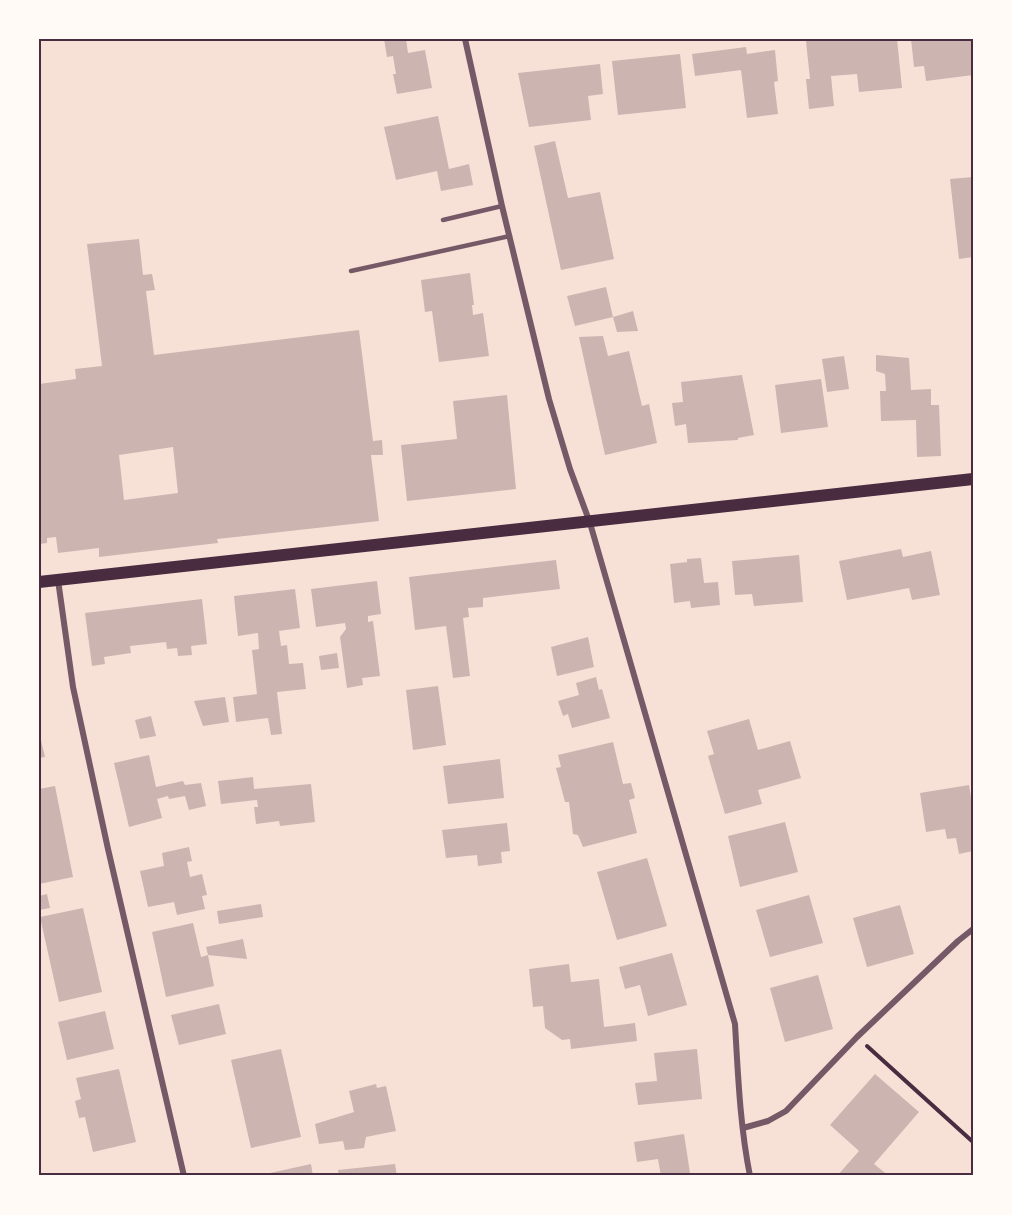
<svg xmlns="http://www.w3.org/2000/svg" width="1012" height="1215" viewBox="0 0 1012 1215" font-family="Montserrat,sans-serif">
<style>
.building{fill:#ccb4b1;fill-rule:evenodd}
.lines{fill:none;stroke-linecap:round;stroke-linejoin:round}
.path{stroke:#4a2c40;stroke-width:4}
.service{stroke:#755966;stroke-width:4.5}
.minor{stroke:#755966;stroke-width:6}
.secondary{stroke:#4a2c40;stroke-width:12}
.neatline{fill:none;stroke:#4a2c40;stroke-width:2}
</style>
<rect width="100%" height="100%" fill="#f7e1d7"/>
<path class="building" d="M384,39h22l2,14 17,-3 7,38 -35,6 -4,-20h3l-3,-18 -6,1z
M823,39h74l5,49 -43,4 -2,-18 -26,2 3,30 -25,3 -3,-30h4l-4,-38z
M911,39h62v36l-47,6 -2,-15 -10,1z
M746,47l1,7 28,-4 3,31 -4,1 4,32 -31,4 -6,-48 -46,6 -3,-22z
M680,54l6,54 -68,7 -6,-54z
M600,64l3,30 -15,2 3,24 -62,7 -11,-54z
M438,116l11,53 20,-5 4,21 -32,6 -4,-20 -41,9 -12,-53z
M555,141l13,57 32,-6 14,67 -53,11 -27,-124z
M973,177v80l-14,2 -9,-80z
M139,239l4,36 9,-1 3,16 -9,1 8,64 205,-25 14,111 9,-1 1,15h-12l8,66 -162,18 1,4 -119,14v-9l-41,5 -2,-16 -9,1v5l-8,1v-160l37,-5 -1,-10 27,-3 -15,-122zM173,447l5,46 -54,7 -5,-45z
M470,273l4,32h-2l1,10 10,-2 6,43 -50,6 -7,-51 -7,1 -4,-32z
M606,287l7,30 20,-6 5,20 -21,1 -4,-15 -38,9 -8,-30z
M603,336l5,20 21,-5 13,55 7,-2 8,39 -52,12 -26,-118z
M876,355l33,3 2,32 20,-1v16h8l2,51 -24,1 -1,-37 -35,1 -1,-30h6l-1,-17 -9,-3z
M844,356l5,33 -22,3 -5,-33z
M742,375l12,60 -16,3v2l-50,3 -2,-19 -11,2 -3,-23 11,-1 -2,-20z
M821,379l7,48 -47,6 -6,-48z
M507,395l9,94 -109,12 -6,-56 56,-6 -4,-38z
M901,549l2,8 28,-6 9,44 -28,5 -3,-12 -62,12 -8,-39z
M799,555l4,47 -49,4 -2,-12 -17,1 -3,-34z
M701,558l3,25 14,-1 2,23 -29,3 -1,-7 -16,2 -4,-39 17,-2v-3z
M556,560l4,29 -77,9v9l-15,1 1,9 -6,1 7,58 -17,2 -7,-52 -31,4 -6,-53z
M377,581l4,33 -13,2v6l5,-1 7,55 -18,2 1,7 -16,3 -7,-51 6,-8 -1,-6 -29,4 -5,-38z
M295,589l5,39 -21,3 2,15 6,-1 2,19 14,-1 3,26 -29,3 5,42 -11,1 -3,-17 -32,4 -3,-25 24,-3 -5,-44 7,-1 -1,-16 -20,3 -4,-40z
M202,599l5,45 -16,2 1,9 -14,1 -1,-8 -10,1 -1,-7 -36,4 1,7 -27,4 1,7 -13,2 -7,-53z
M588,637l6,30 -37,9 -6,-29z
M337,653l2,15 -18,2 -2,-14z
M596,677l3,13 3,-1 8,29 -38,10 -4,-14 -5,2 -5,-15 21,-6 -3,-12z
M438,686l8,59 -33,5 -7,-60z
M225,697l4,25 -26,4 -9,-25z
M151,716l5,20 -16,3 -5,-19z
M749,719l9,31 32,-9 11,37 -43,12 4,14 -37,10 -17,-58 6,-2 -7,-23z
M39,732l6,25 -6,1z
M613,742l10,42 8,-1 4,15 -6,2 8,33 -54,14 -5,-12 -5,-1 -4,-32h-4l-9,-34 5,-1 -3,-12z
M149,755l7,32 27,-6 2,4 16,-2 5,23 -17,4 -4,-14 -16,3 -1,-3 -11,3 5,19 -33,9 -15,-64z
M500,759l4,39 -56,6 -5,-38z
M253,777l1,12 57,-5 4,38 -35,4 -1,-5 -23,3 -2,-17h4l-1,-7 -36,4 -3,-23z
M969,785l4,25v41l-14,3 -3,-16 -9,1 -2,-10 -19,3 -6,-39z
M55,786l18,91 -34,7v-95z
M785,822l13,50 -58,15 -12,-51z
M507,823l3,28 -9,1 1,11 -24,3 -1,-11 -31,3 -4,-28z
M189,847l3,14 -5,1 3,15 12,-3 5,21 -5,1 3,13 -28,6 -3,-13 -26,5 -8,-36 24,-5 -2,-13z
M647,858l20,68 -50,14 -20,-68z
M47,894l3,14 -11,2v-14z
M809,895l14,48 -53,14 -14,-47z
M261,904l2,13 -44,7 -2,-13z
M900,905l14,49 -47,13 -14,-49z
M83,908l19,84 -43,10 -19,-85z
M193,923l8,34 7,-2 6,31 -48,11 -14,-65z
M243,939l4,20 -39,-4 -2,-8z
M672,953l15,52 -39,11 -8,-31 -15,4 -6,-22z
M569,964l2,18 28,-3 5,48 31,-4 2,18 -66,8 -1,-10 -8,1 -17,-12 -2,-22 -10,1 -4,-38z
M818,975l15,54 -48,13 -15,-54z
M219,1004l7,30 -47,11 -8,-30z
M105,1011l9,38 -47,11 -9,-38z
M281,1049l20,88 -50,11 -20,-88z
M697,1049l5,50 -64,6 -3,-22 22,-2 -3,-28z
M119,1069l17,73 -43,10 -8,-35 -6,1 -4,-17 6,-2 -5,-21z
M875,1074l44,38 -45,52 15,12h-52l22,-25 -29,-26z
M376,1084l1,4 9,-2 10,45 -30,6 -2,11 -19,2 -2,-9 -24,3 -4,-20 39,-12 -5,-21z
M684,1134l6,39 -29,3 -3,-17 -21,3 -3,-20z
M311,1164l2,12h-52v-1z
M395,1164l2,12h-58l-1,-6z"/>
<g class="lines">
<path class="path" d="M867,1046l106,96"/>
<path class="service" d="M443,220l59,-14
M351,271l159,-35"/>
<path class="minor" d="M465,39l37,167 47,193 21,70 20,54 145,501c3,51 5,102 15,152
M58,580l15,107 35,162 76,327
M743,1128l25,-7 18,-10 71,-74 101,-96 15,-12"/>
<path class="secondary" d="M39,582l934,-103"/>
</g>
<rect width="1012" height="1215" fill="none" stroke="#fffaf5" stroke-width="81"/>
<rect x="40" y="40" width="932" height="1134" class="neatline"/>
</svg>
